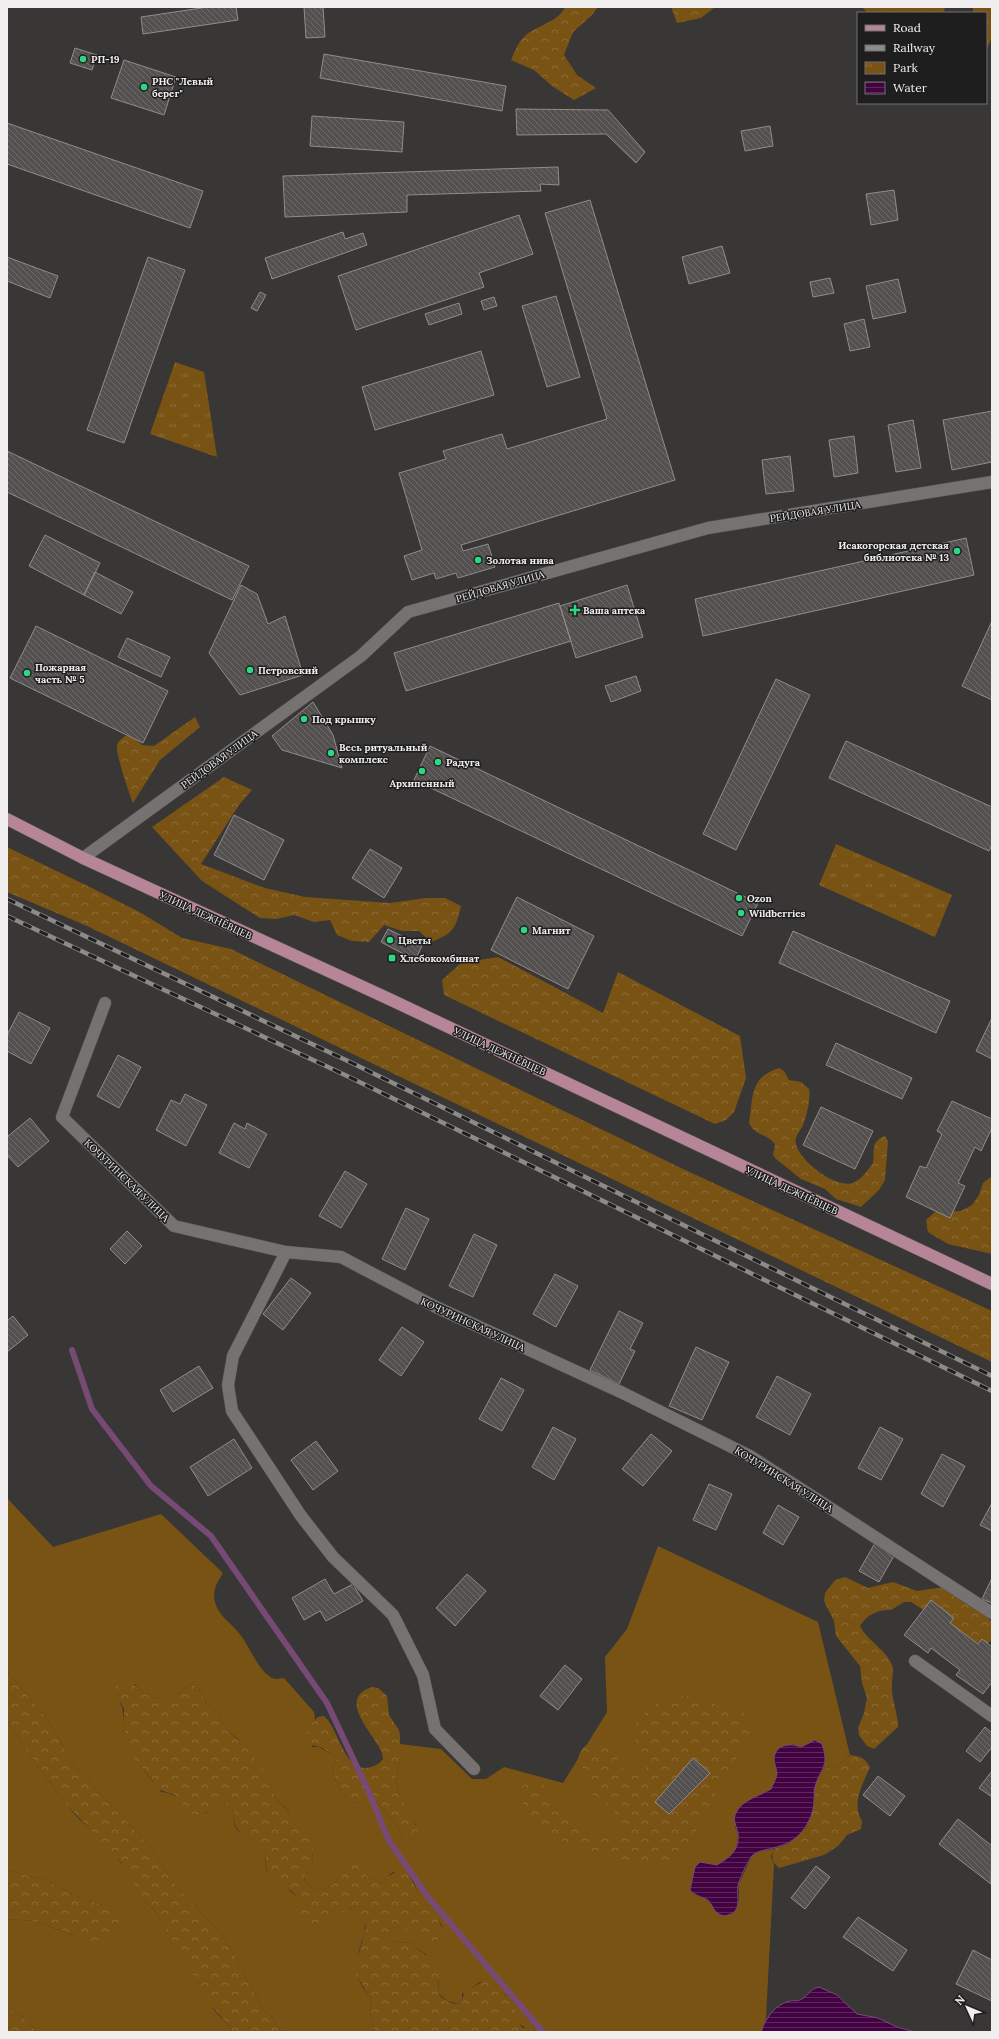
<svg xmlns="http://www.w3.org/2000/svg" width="999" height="2039" viewBox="0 0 999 2039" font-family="Lora,serif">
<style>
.grass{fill:#795313}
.forest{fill:url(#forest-crowns)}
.park{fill:url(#park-tufts)}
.water{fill:url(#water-rules);stroke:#774a76}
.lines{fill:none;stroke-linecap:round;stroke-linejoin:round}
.stream{stroke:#774a76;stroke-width:6}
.building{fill:url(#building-back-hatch);stroke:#908c8a}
.minor-casing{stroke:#565353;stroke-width:13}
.major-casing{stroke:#565353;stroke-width:13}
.minor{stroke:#767272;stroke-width:12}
.major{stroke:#b68698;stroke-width:12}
.rail-casing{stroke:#8d8a8a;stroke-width:4.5}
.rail{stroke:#1f1e1e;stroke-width:3;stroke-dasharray:9;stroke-linecap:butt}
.poi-dot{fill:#2dd884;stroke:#1f1e1e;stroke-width:1.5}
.labels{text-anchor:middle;stroke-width:3;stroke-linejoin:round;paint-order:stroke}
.poi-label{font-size:10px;font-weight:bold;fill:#f0eeee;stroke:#1f1e1e;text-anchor:start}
.street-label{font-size:10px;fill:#f0eeee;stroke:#1f1e1e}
</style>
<defs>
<pattern id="forest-crowns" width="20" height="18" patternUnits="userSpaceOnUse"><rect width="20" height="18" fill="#795313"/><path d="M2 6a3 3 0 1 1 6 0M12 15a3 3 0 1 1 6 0" fill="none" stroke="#8c6c36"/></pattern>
<pattern id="park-tufts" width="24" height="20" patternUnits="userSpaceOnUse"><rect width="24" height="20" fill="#795313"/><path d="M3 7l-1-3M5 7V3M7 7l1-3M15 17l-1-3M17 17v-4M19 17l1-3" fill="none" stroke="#8c6c36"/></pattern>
<pattern id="water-rules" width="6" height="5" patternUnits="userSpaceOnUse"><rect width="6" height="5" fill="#430343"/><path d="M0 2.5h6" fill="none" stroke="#5e285e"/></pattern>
<pattern id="building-back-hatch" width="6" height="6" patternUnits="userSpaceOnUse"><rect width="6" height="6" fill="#53504f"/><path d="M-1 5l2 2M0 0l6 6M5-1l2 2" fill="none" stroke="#6c6a69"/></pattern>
</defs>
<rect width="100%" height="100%" fill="#393636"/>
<path class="grass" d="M7,1498l46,49 108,-33 62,59c-6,10 -11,17 -8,29 3,13 14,19 22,29 11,11 19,36 32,45 5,4 9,3 15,2l30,34 1,8 -6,7 3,20h7l19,11 -6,6c1,16 9,27 19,40l7,-2h18l18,20 9,14 13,-11 -10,-16 -8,-18 -2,-13 4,-17v-17l41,5 31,30h14l18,-12 59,16 44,-71 -2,-55 22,-28 31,-83 160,76 32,133 -12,11 -14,2 1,-8 -3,-16 -7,-4 -14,7 -9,-3 -21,45 -30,16 -6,22 3,7 -2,15 -6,8 -14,8 -16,-3 -5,33c5,2 11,3 14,7 9,9 8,17 23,12l7,-13v-17l13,-28 6,-4 16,-3 -3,8 3,7 -8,154 -5,14h-226l-1,-2c-25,-4 -16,-20 -28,-35 -6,-6 -19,-9 -26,-13l-18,12v6l-3,4 -12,-3 -9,-8 1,-12 -13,-27 -11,-6 -1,-6 -12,1 -12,-3 -1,-7 8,-7c15,3 23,14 39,14l4,-3 2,-12 -24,-31 -6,-17 -19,-5 -6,5 -4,7 -16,-8 -4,-8h-13c-13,13 -32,35 -46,11l3,-8 5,-5 1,-19 -25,-37 -12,-11 -7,-18 -8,-14 -23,-28 -13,-11 -8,-17 -10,-6 -8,-16 -6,-5c-8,3 -12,8 -19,12 -14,8 -30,0 -39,-12l-15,19c6,10 2,22 6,33 6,23 21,37 35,56 14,0 31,15 44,22l12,-11 7,-2 10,11c-2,30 14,15 25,27 11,13 4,23 8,32 5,10 16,13 23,20 13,11 26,21 39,31l13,-11 13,-5c4,6 10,16 10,23 1,6 -3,9 -4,15 -7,20 -6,38 10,54l-1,16 4,18h-92l-6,-6 -1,-6 -12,-11 -18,-32 -6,-15 -19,-29 -46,-50 -28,-41 -70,-74 -28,-48 -41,-49z
M7,1721l20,30 39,53 11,13 34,32 17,24 16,27 11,11 60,100 15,16 2,5h-196l-8,-11 -21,-14v-88l28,2 42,16 26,-32 -25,-8 -33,-17 -38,-10z"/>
<path class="forest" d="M565,7h33l-7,9 -18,16 -9,23 13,20 19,13 -22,12 -22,-14 -18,-16 -23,-10c3,-7 7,-17 12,-22 12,-13 35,-15 42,-31z
M671,7h44l-14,11 -24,5z
M862,7h83l-1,6h-76z
M973,7h19v30l-6,14v-38h-13z
M195,717l5,10 -40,33 -27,43c-4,-10 -17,-48 -16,-57 1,-5 4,-7 8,-10h7l10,9 12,1z
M224,777l28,13 -13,15 -38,59 64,24 40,9 85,6 36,-5h19l16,8c-5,22 -8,28 -30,36l-12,-11h-17l-18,-6 -15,17 -17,-1 -15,-6 -7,-15 -16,2 -20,-7 -18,4 -16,-1 -58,-37 -50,-54z
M7,847l93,45 43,22 39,24 49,11 452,220 309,142v51l-907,-437 -78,-33z
M498,957l105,56 15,-41 122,64 6,42 -12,34 -8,8 -11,4 -271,-129 -2,-15 19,-17z
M779,1068l5,3 5,9 12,2 8,7c2,10 -2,25 -6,36 -3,7 -9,11 -7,19 4,18 41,45 57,39 8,-3 15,-13 20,-20 2,-13 -3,-21 12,-27l3,5 -3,39 -6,10 -18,17 -25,-8 -11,-10 -24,-10 -25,-20 -3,-4 2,-11c-9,-11 -20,-8 -26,-21 4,-26 1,-46 30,-55z
M992,1176v78l-44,-10 -20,-12 -2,-12 9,-8 26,-1 11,-6 7,-10 4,-12z
M845,1577l23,11 25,-6 24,9 27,-4 25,13 23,22v18l-4,3 -15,-1 -62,-40h-7l-13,8c-12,-1 -25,5 -31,16 7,14 22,21 30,35 5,7 2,15 2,23 -1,15 6,29 6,43l-24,22 -7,-3 -8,-11 -1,-7 6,-15 3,-15 -5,-15 -2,-17 -24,-30 -2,-15 -10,-20 1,-8 10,-13z
M7,1671l41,49 28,48 70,74 28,41 46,50 19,29 6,15 18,32 12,11 1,6 6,6h-50l-2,-5 -20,-23 -55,-93 -11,-11 -24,-39 -54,-57 -39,-53 -20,-30z
M127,1680c14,8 25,25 44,17 9,-3 13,-10 22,-13l6,5 8,16 10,6 8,17 19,17 22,28 10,26 33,32 4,16 -1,19 -5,5 -3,8c14,26 40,-2 49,-18l9,-1 5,16 16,8 4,-7 15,-9c11,8 11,18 18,28 5,8 38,39 14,45 -9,2 -26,-13 -37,-15l-8,7 1,7 12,3 12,-1 1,6c4,3 8,4 11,7 14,9 13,24 12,38 5,7 12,11 21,11l3,-4 3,-11 6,-1 15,-8c7,3 25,19 28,25 4,9 1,16 9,23l6,-1 6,5h-161l-4,-18 1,-16 -5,-6 -12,-22 12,-42 -11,-22c-13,3 -29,23 -39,22 -16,-2 -15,-21 -20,-32 -7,-11 -26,-11 -29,-26 -2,-8 0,-15 -4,-24 -9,-20 -31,-3 -29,-34l-10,-11c-11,3 -15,12 -26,16l-7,-4 -16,-18 -21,-7 -1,-7 -24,-29 -5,-24v-19l-11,-20 6,-7z
M372,1687l6,1 9,8 2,19 10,15 1,7v24l-4,17 2,13 20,39 -6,10 -5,-1 -4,-3 -9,-14 -18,-20h-18l-7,2c-10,-13 -18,-24 -19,-40l6,-6c-5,-2 -9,-6 -14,-9 -6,-4 -12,-2 -18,-7 -2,-11 4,-17 12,-25l6,-1c15,12 20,59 47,51 6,-2 9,-4 12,-8l-1,-6c-9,-21 -46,-54 -10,-66z
M690,1696l16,3 14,8 9,-1 8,1 7,6 5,6 2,10 -1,9 -22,33 -42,79 -20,12 -22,5 -37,-13 -39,-8 -41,-35 -7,-14 -1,-7c7,-8 11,-10 21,-9l6,6c0,25 32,44 55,47 6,1 13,-1 19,-1l5,-7 -14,-19 -18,-12 -5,-7 2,-9 -12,-18c1,-10 5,-14 13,-19 32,7 20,18 39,34 34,-5 7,-27 3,-42 -3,-11 22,-31 32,-35 7,-3 17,-2 25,-3z
M850,1755c10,1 15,3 20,12 -7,17 -19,36 -8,54l-1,8 -14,6 -9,11 -14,9 -45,13c-7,-6 -8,-10 -5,-19l14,-5 18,-16 3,-7 7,-39 8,-14 14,-2z
M7,1870l38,10 33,17 25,8 11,6 8,10 -3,12 -8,6 -23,2 -53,-20 -28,-2z
M7,2007l21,14 8,11h-29z"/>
<path class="park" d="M175,362l29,10 13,85 -67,-23z
M836,844l116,51 -17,42 -116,-52z"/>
<path class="water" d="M815,1740l7,4c8,23 -2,24 -7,43 -2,4 0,8 -1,12 0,7 -2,17 -6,23 -15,32 -49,23 -57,35 -4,6 -11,21 -13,28 -2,11 5,26 -10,30 -3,1 -6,1 -9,-1 -5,-2 -7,-10 -11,-14 -7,-4 -13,-4 -18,-10l5,-23 5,-5 17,3c12,-7 23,-15 21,-31 -1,-9 -7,-14 -1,-23 7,-12 23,-15 34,-22 2,-5 5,-9 6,-15 0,-5 -3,-10 -3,-15 1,-15 16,-16 27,-12z
M819,1987l18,8 20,19 21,4 19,9 18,5h-154c5,-14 13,-27 29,-31 4,-1 7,1 12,-2 7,-4 8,-10 17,-12z"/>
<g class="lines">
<path class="stream" d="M72,1350l20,59 59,77 60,50 116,167 40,85 22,53 39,56 115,135"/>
</g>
<path class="building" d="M208,7h28l2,13 -95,14 -2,-17z
M304,7h19l2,30 -19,1z
M75,48l22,7 -5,15 -22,-7z
M324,54l182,32 -4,25 -182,-33z
M124,60l52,17 -12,38 -53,-17z
M516,109l92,1 37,42 -9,11 -30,-29 -89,1z
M312,116l92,6 -2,30 -92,-6z
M7,123l196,68 -13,37 -183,-64z
M770,126l3,20 -28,5 -4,-20z
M558,167l1,18 -19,-1 1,7 -134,4v17l-122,5 -2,-41z
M894,190l4,30 -27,5 -5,-31z
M590,200l85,280 -214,65 2,6 25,-7 7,23 -37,11 -2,-5 -20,6 -2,-6 -22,7 -8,-24 18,-6 -23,-77 47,-14 -3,-8 59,-17 5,15 100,-30 -62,-206z
M519,215l14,39 -54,19 5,14 -128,43 -18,-54z
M343,232l2,7 18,-6 4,12 -95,34 -7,-21z
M722,246l8,27 -41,11 -7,-27z
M7,257l51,19 -8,22 -43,-17z
M148,257l37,13 -61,173 -37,-13z
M830,278l4,15 -21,4 -3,-15z
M898,279l8,33 -33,7 -7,-33z
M260,292l6,3 -9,16 -6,-3z
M556,296l24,81 -33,10 -25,-81z
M494,297l3,9 -13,4 -3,-9z
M459,303l3,11 -33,11 -4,-11z
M864,319l6,28 -20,4 -6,-27z
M481,351l13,44 -119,35 -13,-43z
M992,411v51l-40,8 -9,-50z
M913,420l8,48 -25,4 -8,-47z
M854,436l4,37 -24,4 -5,-37z
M7,451l242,115 -17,34 -225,-108z
M790,456l4,35 -28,3 -4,-34z
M45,535l55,28 -16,32 -55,-29z
M966,538l8,37 -271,61 -8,-37z
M95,572l38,20 -12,22 -37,-19z
M241,585l16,9 11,30 17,-8 18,59 -63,20 -31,-42z
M627,585l16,52 -67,21 -16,-52z
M559,603l12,38 -165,50 -12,-38z
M992,621v79l-30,-14z
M36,626l132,65 -25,52 -133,-65z
M127,638l43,19 -9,20 -43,-20z
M636,676l5,15 -30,11 -6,-16z
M776,679l34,16 -74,155 -33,-16z
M313,702l20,33 9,33 -60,-18 -10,-14z
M846,741l146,66v38l-3,6 -160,-73z
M430,746l328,157 -16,33 -328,-156z
M234,815l50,25 -20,40 -50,-25z
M370,849l32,19 -18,30 -32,-20z
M517,897l77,39 -26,53 -77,-39z
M388,929l34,17 -7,14 -34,-18z
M793,931l157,70 -14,32 -157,-70z
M19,1012l31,16 -19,36 -24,-13v-16z
M992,1018v41l-16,-8z
M836,1043l76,35 -10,21 -76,-34z
M118,1055l23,12 -22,41 -22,-12z
M185,1094l22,11 -21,41 -30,-16 15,-30 9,4z
M952,1101l40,18v9l-11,23 -6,-4 -17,36 7,3 -15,32 -44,-21 14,-31 6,2 16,-34 -5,-3z
M821,1107l52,24 -18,38 -52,-24z
M30,1118l19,23 -31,26 -11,-12v-18z
M234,1123l11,6 2,-6 20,11 -18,34 -30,-15z
M345,1171l22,13 -26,44 -22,-12z
M406,1208l23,11 -24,51 -23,-11z
M127,1231l15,15 -17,18 -15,-15z
M474,1234l23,11 -24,52 -24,-11z
M555,1274l23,12 -22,41 -23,-13z
M291,1278l20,15 -28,37 -20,-16z
M619,1311l24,12 -13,26 5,2 -16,33 -29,-14z
M13,1316l15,19 -21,17v-31z
M402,1327l22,15 -23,34 -22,-16z
M696,1347l33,15 -27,58 -33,-14z
M199,1366l14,22 -40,24 -13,-22z
M777,1376l34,18 -21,41 -34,-18z
M501,1378l23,12 -22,41 -23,-12z
M553,1427l23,12 -22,41 -22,-13z
M880,1427l23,12 -22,41 -23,-12z
M651,1434l21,17 -29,35 -21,-17z
M234,1439l18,29 -44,28 -18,-29z
M316,1441l22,30 -25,19 -22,-30z
M942,1454l23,12 -22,41 -22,-13z
M709,1484l23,10 -16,36 -23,-10z
M992,1503v28l-12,-6z
M778,1505l21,12 -16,28 -20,-12z
M875,1543l20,11 -16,28 -20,-11z
M467,1574l19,17 -31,35 -19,-18z
M992,1578v25l-10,-4z
M325,1579l9,15 19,-10 10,17 -37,20 -6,-10 -16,9 -12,-22z
M931,1600l23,18 -4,5 28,21 4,-5 10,8v35l-9,12 -27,-19 4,-5 -29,-22 -3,5 -24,-18z
M565,1665l17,14 -24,31 -18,-14z
M985,1727l7,6v14l-12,15 -14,-11z
M693,1758l17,15 -41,41 -14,-12z
M992,1771v26l-13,-9z
M878,1776l27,20 -15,20 -27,-21z
M958,1819l34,27 -1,38 -52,-40z
M816,1866l14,11 -25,32 -14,-11z
M858,1917l49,33 -14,21 -50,-34z
M973,1950l19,10v41l-36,-17z"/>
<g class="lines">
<defs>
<path id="minor" d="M83,858l278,-202 47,-44 300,-84 284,-46
M105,1003l-43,114 112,109 112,26 55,5 95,50 187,86 127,63 242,157
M286,1252l-53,104 -5,29 4,26 69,105 32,41 60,58 30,60 12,54 39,40
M915,1661l77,55"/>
<path id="major" d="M7,819l76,39 304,140 605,286"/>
</defs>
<use href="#minor" class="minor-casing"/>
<use href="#major" class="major-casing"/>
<use href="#minor" class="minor"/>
<use href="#major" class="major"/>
<defs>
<path id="rail" d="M7,899l345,164 640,313
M7,916l338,159 647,316"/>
</defs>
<use href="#rail" class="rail-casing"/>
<use href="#rail" class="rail"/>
</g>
<g class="poi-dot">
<circle cx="83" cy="59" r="4"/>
<circle cx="144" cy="87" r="4"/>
<circle cx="957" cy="551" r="4"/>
<circle cx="478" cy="560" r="4"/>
<path d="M573 604h4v4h4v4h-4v4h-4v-4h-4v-4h4z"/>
<circle cx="250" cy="670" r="4"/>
<circle cx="27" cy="673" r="4"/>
<circle cx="304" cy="719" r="4"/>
<circle cx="331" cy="753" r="4"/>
<circle cx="438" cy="762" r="4"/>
<circle cx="422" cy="771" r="4"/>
<circle cx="739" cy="898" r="4"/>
<circle cx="741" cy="913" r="4"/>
<circle cx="524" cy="930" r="4"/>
<circle cx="390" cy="940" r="4"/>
<rect x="388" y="954" width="8" height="8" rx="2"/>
</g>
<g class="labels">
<g class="poi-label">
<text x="91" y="63">РП-19</text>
<text x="152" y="85">РНС "Левый<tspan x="152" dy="12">берег"</tspan></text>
<text x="949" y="549" text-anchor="end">Исакогорская детская<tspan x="949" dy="12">библиотека № 13</tspan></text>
<text x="486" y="564">Золотая нива</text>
<text x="583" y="614">Ваша аптека</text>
<text x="35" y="671">Пожарная<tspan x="35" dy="12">часть № 5</tspan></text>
<text x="258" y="674">Петровский</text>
<text x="312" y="723">Под крышку</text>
<text x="339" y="751">Весь ритуальный<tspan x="339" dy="12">комплекс</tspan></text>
<text x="446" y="766">Радуга</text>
<text x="422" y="787" text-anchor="middle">Архипенный</text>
<text x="747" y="902">Ozon</text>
<text x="749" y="917">Wildberries</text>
<text x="532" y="934">Магнит</text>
<text x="398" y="944">Цветы</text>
<text x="400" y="962">Хлебокомбинат</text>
</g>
<g class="street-label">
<text transform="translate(815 511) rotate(-9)" y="4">РЕЙДОВАЯ УЛИЦА</text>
<text transform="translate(500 586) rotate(-16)" y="4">РЕЙДОВАЯ УЛИЦА</text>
<text transform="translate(219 759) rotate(-36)" y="4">РЕЙДОВАЯ УЛИЦА</text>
<text transform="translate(206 915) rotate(25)" y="4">УЛИЦА ДЕЖНЁВЦЕВ</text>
<text transform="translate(500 1051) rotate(25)" y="4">УЛИЦА ДЕЖНЁВЦЕВ</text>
<text transform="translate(127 1180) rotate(44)" y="4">КОЧУРИНСКАЯ УЛИЦА</text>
<text transform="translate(792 1190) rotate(25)" y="4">УЛИЦА ДЕЖНЁВЦЕВ</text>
<text transform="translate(473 1324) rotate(25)" y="4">КОЧУРИНСКАЯ УЛИЦА</text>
<text transform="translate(784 1479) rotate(32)" y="4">КОЧУРИНСКАЯ УЛИЦА</text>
</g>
</g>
<rect width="999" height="2039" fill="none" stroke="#f0eeee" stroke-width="16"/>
<rect x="857" y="12" width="130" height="92" fill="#1f1e1e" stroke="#737171"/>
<rect x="865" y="25" width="20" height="6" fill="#b68698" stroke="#737171"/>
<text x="893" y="32" font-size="12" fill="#f0eeee">Road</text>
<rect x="865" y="45" width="20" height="6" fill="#8d8a8a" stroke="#737171"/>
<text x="893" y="52" font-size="12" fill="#f0eeee">Railway</text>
<rect x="865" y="62" width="20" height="12" fill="url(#park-tufts)" stroke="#737171"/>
<text x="893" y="72" font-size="12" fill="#f0eeee">Park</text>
<rect x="865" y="82" width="20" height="12" fill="url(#water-rules)" stroke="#737171"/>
<text x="893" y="92" font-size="12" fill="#f0eeee">Water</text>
<g transform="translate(967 2007) rotate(314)" stroke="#1f1e1e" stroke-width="3" paint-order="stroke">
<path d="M0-3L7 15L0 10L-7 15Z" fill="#f0eeee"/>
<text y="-6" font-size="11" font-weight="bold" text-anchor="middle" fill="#f0eeee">N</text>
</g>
</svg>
